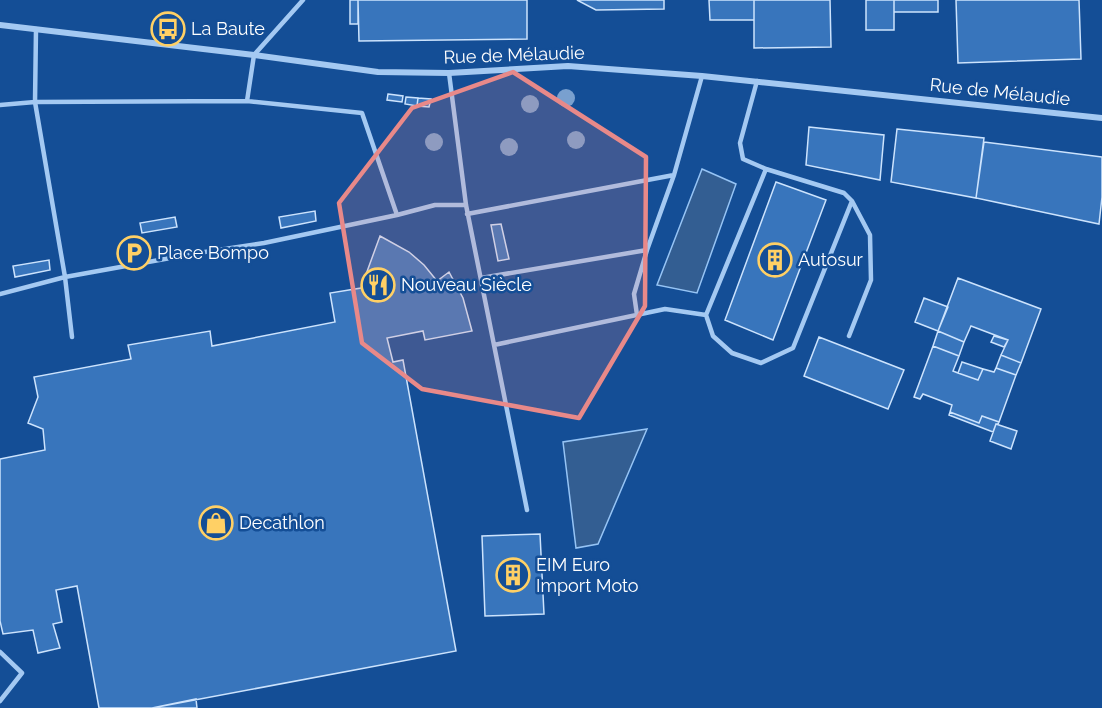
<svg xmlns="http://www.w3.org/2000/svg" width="1102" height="708" viewBox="0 0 1102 708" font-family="Raleway,sans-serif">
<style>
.water{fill:#335e92;stroke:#96c4f5;stroke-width:1.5}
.building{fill:#3875bc;stroke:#cce3fd;stroke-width:1.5}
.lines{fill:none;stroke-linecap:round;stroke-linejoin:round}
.lane{stroke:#a4c9f2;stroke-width:4.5}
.street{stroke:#a4c9f2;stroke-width:6}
.tree{fill:#79a0cf}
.marked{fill:#e88989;fill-opacity:0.2;stroke:#e88989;stroke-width:4.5;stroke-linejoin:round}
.labels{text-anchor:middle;stroke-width:5;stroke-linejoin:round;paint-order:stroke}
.poi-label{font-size:18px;fill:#fff;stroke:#144e96;text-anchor:start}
.street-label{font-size:18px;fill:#fff;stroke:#144e96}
</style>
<rect width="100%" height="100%" fill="#144e96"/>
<path class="water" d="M702,169l34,15 -39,109 -40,-8z
M647,429l-49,115 -22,4 -13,-106z"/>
<path class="building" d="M350,0h8v24h-8z
M358,0h169v39l-168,2z
M577,0h87v9l-68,1z
M709,0h45v20h-44z
M754,0h76l1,47 -77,1z
M866,0h28v30h-28z
M894,0h44v12h-44z
M956,0h123l2,59 -123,4z
M161,17l11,1 -1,7 -10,-1z
M388,94l15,2 -1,6 -15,-2z
M406,97l12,1 -1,8 -12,-2z
M418,98l13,1 -2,8 -12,-1z
M809,127l75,8 -4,45 -74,-15z
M897,129l87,9 -8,60 -85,-16z
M984,142l118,15v40l-3,27 -123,-26z
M776,182l50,18 -53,140 -48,-20z
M315,211l1,10 -35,7 -2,-11z
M175,217l2,10 -35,6 -2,-10z
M501,224l8,35 -11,2 -7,-36z
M380,236l29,16 15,13 13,16 12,-9 14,26 9,33 -47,9 -2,-9 -36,7 6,24 10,-2 53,291 -304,57h-53l-22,-122 -21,4 6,32 -9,2 7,24 -22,5 -5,-23 -30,4 -3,-13v-162l45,-9 -2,-21 -15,-6 10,-26 -4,-20 97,-18 -3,-14 82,-14 2,15 123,-24 -5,-29 31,-5z
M49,260l1,10 -35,7 -2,-11z
M958,278l83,31 -20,54 -20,-8 7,-15 -37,-14 -7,16 -26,-11z
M924,298l24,9 -10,24 -23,-9z
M938,331l26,11 -5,14 -26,-10z
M994,336l14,4 -4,7 -13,-5z
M819,337l85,33 -16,39 -84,-33z
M933,346l26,10 -6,15 5,2 20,7 5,-11 11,3 2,-4 20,7 -17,47 -17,-6 -3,7 -29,-11 2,-7 -29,-11 -3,5 -6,-2z
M1001,355l20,8 -5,12 -20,-7z
M962,362l21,7 -5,11 -20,-7z
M950,412l29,11 3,-7 17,6 -1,2h-2l-3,8 -44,-17z
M996,424l21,7 -6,18 -21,-8z
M540,534l4,80 -59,2 -3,-80z
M196,699l1,9h-45z"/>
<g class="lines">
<path class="lane" d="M36,29l-1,73 30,175 7,60
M449,73l17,132 61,305
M757,81l-17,62 3,16 23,10 78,24 8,8 -59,147 -32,15 -29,-10 -19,-17 -7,-21 60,-146
M247,101l7,-46 49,-55
M0,105l35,-3 212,-1 115,12 35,102 38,-10h31
M467,214l207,-39
M481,278l166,-28
M0,294l65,-17 133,-24 66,-10 133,-28
M637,315l-3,-21 13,-44 27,-75 28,-99
M849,336l22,-56 -1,-45 -18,-34
M494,345l171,-36 41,6
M0,652l22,21 -22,28"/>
<path class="street" d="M0,25l254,30 124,17 71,1 119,-7 134,10 400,42"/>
</g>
<g class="tree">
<circle cx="566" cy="98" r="9"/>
<circle cx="530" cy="104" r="9"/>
<circle cx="576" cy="140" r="9"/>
<circle cx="434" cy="142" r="9"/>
<circle cx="509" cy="147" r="9"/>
</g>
<path class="marked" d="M513,72l133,85 -1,149 -66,112 -157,-29 -60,-46 -23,-140 73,-95z"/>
<defs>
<symbol id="bus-ring" viewBox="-11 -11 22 22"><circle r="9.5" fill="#144e96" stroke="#ffd065" stroke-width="1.5"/><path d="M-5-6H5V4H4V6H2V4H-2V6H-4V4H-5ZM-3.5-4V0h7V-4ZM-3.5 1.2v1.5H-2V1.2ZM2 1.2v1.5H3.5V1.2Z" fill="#ffd065"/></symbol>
<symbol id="parking-ring" viewBox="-11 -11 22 22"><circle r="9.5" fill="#144e96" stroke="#ffd065" stroke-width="1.5"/><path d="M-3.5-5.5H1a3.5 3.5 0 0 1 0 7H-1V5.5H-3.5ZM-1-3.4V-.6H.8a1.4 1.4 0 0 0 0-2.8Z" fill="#ffd065"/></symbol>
<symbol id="building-ring" viewBox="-11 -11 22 22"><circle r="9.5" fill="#144e96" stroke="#ffd065" stroke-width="1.5"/><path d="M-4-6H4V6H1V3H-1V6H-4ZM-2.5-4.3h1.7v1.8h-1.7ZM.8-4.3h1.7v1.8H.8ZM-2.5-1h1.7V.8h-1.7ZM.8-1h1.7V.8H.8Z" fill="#ffd065"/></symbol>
<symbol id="restaurant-ring" viewBox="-11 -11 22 22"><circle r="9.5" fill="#144e96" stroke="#ffd065" stroke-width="1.5"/><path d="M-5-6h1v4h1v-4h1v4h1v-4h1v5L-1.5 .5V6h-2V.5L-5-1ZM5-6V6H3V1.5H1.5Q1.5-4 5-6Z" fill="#ffd065"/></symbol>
<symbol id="shop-ring" viewBox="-11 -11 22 22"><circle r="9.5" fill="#144e96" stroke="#ffd065" stroke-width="1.5"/><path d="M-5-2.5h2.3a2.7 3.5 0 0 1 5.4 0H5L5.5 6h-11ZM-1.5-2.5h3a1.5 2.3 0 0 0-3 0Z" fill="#ffd065"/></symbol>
</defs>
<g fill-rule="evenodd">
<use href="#bus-ring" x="149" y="10" width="38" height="38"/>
<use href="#parking-ring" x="115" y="234" width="38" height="38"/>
<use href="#building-ring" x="756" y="241" width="38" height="38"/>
<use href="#restaurant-ring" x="359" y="266" width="38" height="38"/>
<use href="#shop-ring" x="197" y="504" width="38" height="38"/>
<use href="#building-ring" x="494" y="556" width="38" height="38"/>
</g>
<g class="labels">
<g class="poi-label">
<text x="191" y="35">La Baute</text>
<text x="157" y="259">Place Bompo</text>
<text x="798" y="266">Autosur</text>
<text x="401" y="291">Nouveau Siècle</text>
<text x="239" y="529">Decathlon</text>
<text x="536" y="571">EIM Euro<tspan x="536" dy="21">Import Moto</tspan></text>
</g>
<g class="street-label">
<text transform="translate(514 55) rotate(-2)" y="6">Rue de Mélaudie</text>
<text transform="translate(1000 92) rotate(6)" y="6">Rue de Mélaudie</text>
</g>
</g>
</svg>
